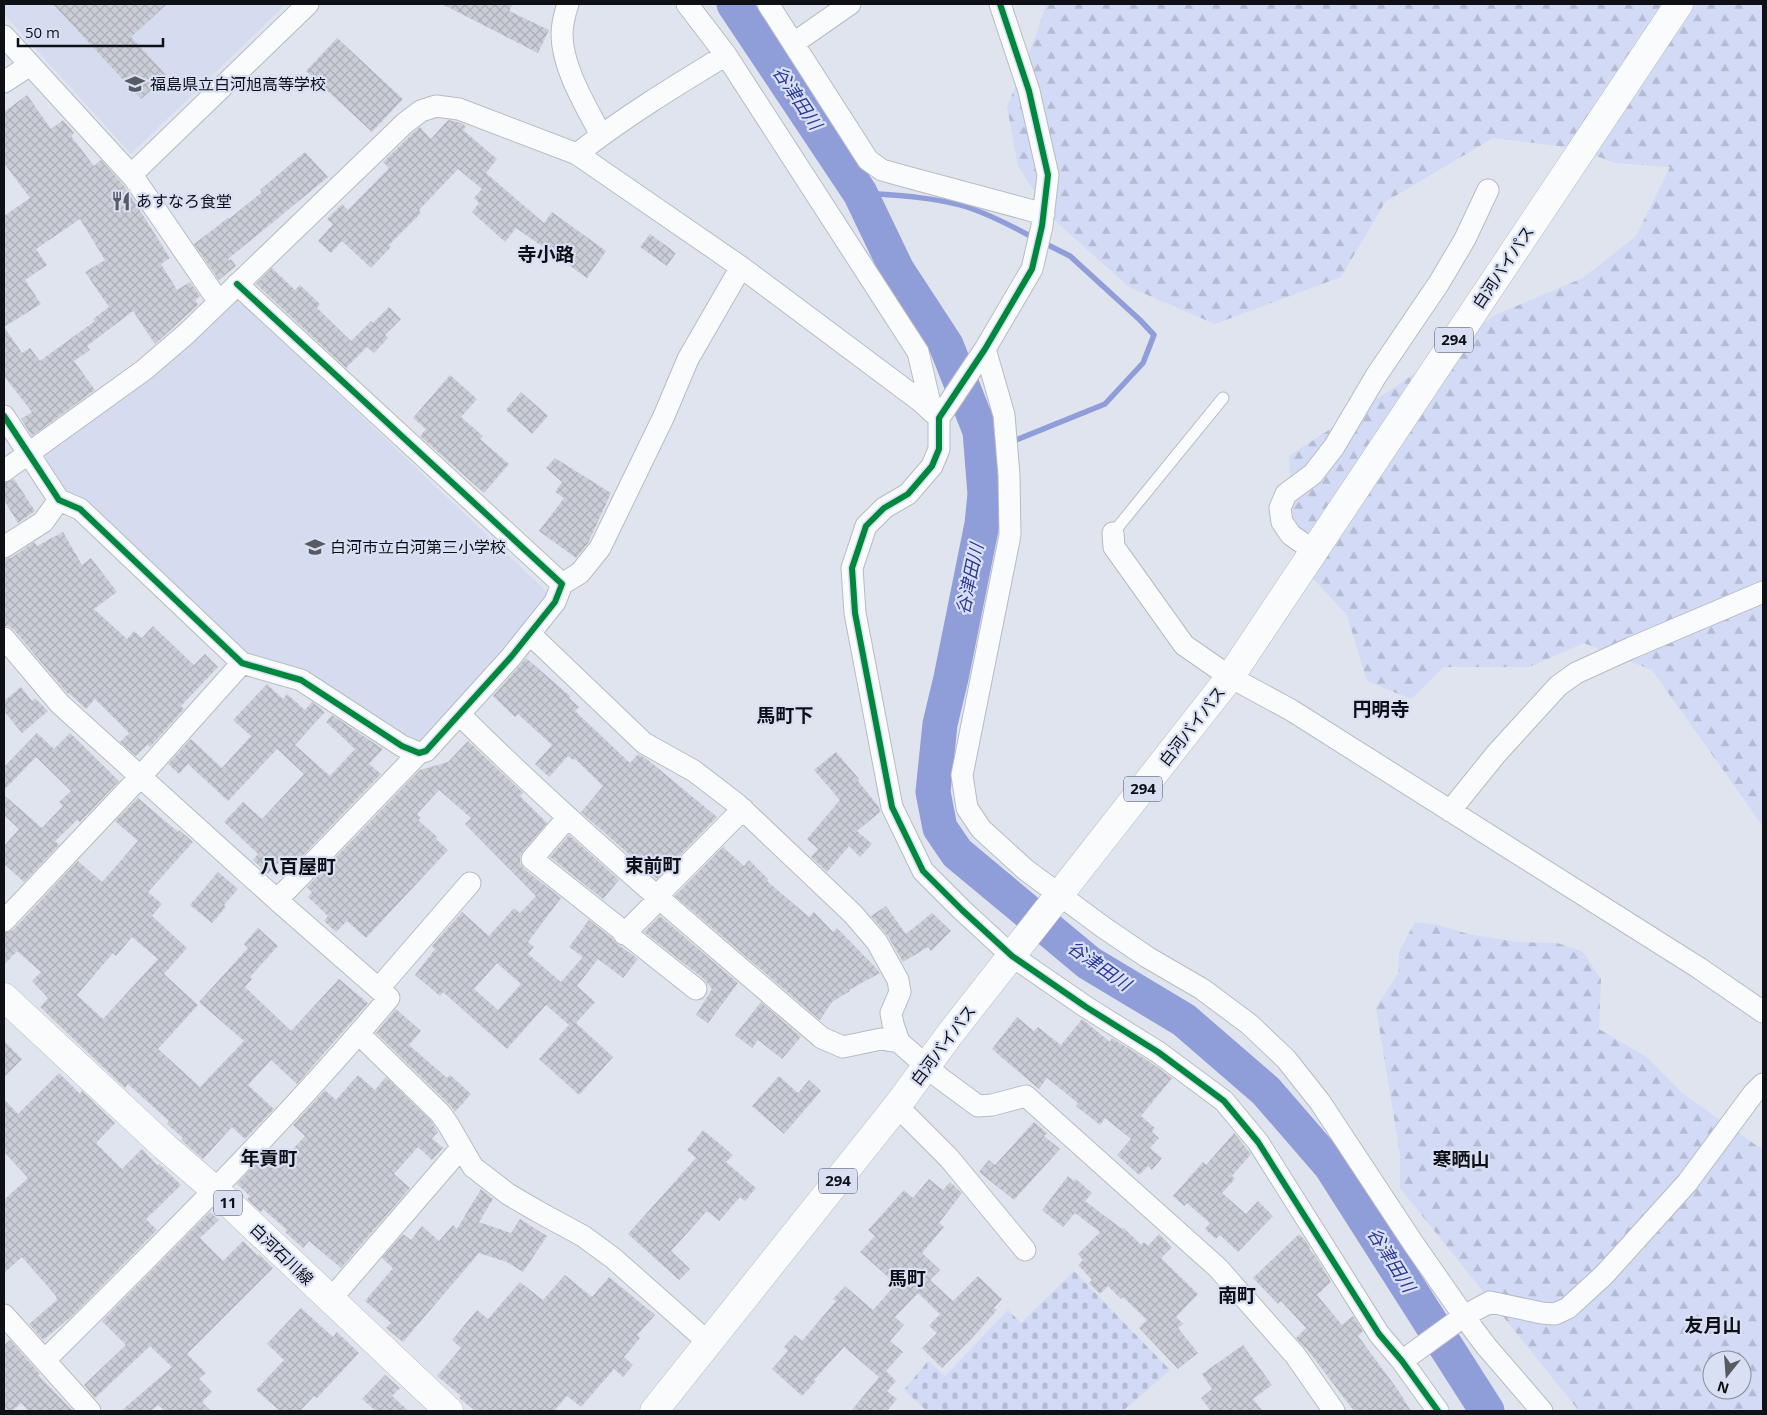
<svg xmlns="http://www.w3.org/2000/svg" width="1767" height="1415" viewBox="0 0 1767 1415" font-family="'Open Sans','Noto Sans JP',sans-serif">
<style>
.built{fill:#d5dcef}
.forest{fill:url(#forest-firs);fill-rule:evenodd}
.cemetery{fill:url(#cemetery-stones)}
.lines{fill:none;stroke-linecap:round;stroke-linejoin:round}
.stream{stroke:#8f9dd8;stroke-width:5.5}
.river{stroke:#8f9dd8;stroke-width:35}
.building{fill:url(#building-cross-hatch);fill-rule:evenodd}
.service-casing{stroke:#b8bbc3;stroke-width:13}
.minor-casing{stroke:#b8bbc3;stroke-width:23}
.primary-casing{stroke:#b8bbc3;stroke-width:29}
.trunk-casing{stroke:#b8bbc3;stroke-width:29}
.service{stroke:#fafbfc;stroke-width:11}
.minor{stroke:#fafbfc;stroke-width:21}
.primary{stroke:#fafbfc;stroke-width:28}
.trunk{stroke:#fafbfc;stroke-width:28}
.cycleway-casing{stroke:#dae0f4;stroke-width:9}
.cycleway{stroke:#00873e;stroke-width:6}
.labels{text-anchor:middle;stroke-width:4.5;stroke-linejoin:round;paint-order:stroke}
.shield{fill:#dae0f4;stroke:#4b4e59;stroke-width:1}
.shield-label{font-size:15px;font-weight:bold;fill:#0e1016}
.poi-label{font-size:16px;fill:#0e1016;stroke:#dae0f4;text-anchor:start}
.street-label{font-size:16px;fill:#0e1016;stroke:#dae0f4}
.water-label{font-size:18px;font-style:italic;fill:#2d3896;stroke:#dae0f4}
.quarter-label{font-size:19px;font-weight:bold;fill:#0e1016;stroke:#dae0f4}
</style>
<defs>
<pattern id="forest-firs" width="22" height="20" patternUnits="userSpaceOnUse" patternTransform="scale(1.25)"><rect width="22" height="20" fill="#d2daf5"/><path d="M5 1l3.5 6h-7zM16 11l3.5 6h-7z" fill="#b3bad1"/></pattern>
<pattern id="cemetery-stones" width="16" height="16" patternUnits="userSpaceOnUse" patternTransform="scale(1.25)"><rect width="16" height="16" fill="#d2daf5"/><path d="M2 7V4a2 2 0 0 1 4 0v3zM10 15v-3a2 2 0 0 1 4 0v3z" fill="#b3bad1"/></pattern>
<pattern id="building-cross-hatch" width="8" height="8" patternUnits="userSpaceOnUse" patternTransform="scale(1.25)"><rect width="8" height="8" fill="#cacdd6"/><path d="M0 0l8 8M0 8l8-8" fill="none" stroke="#acafb7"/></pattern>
</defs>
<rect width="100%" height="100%" fill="#e0e4ee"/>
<path class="built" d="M4,4h282l-155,150 -127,-140z
M237,298l312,296 -128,150 -115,-72 -58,-18 -192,-165 -18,-30 109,-78z"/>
<path class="forest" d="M1046,4h717v822l-111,-156 -68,-27 -55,24h-85l-33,32 -44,-18 -20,-66 -51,-55 -7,-104 109,-71 97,-70 88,-37 53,-42 34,-69 -55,-4 -40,-15 -82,-10 -108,64 -44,75 -126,47 -86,-37 -77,-69 -34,-52 -11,-59 30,-74z
M1415,922l23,3 30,9 49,8 40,1 25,8 19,28 -2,50 49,29 34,35 75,53 6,2v263h-184l-179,-223v-34l-24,-146 22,-35 1,-21zM1712,1360h30v30h-30z"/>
<path class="cemetery" d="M1074,1271l96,99 -47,41h-196l-23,-21 24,-29 17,15 63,-66 13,13z"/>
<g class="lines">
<path class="stream" d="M860,193c33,2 75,4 107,14 24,8 45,19 67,31
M1011,442l94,-38 38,-41 11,-28 -14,-15 -70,-64 -28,-14
M982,447l20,-4"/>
<path class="river" d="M734,4l126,189 37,77 49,75 34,86 5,63 -3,30 -31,154 -11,46 -7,68 7,36 17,25 132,110 95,57 82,71 65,75 156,245"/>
</g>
<path class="building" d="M53,4h114l-36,33 36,39 -26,23z
M442,4h71l-4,7 40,19 -11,23z
M337,38l66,61 -31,33 -66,-61z
M27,95l24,34 12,-9 11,13 -3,3 23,30 7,-6 24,27 45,71 -9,6 16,26 13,-8 10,14 -5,4 3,5 -43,39 -22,-33 -46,35 3,4 -16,11 21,29 -63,46 -11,-17 11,-7 -28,-36v-160l26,-18 -26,-35v-51zM80,219l25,41 -20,12 24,35 -16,12 2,2 -55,40 -10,-13 -8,5 -18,-26 37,-23 -16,-24 22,-15 -11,-16z
M448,120l14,3 4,4 -3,3 34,29 -11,14 58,50 8,-11 54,39 -19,27 -71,-50 -11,14 -33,-30 7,-9 -5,-5 8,-9 -24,-20 -39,41 2,3 -32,32 2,2 -20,21 -29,-27 -11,12 -13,-12 15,-17 -6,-5 15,-15 6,6 41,-42 -6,-6 30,-29 7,-6 11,12z
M305,152l23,25 -100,82 1,2 2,-2 5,7 -17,14 -25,-36 34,-26 1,1 33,-27 -2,-2z
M650,234l26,19 -9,13 -27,-19z
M272,268l23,22 5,-5 20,19 -3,4 34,33 20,-20 2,2 16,-16 12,12 -16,16 3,3 -14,15 -7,-6 -21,21 -90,-84z
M450,375l27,24 -16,18 22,19 -3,3 29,25 -25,29 -64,-57 6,-7 -13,-11z
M521,392l27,24 -16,18 -26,-24z
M555,458l56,35 -23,50 -12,15 -37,-27 25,-33 -9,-6 7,-10 -16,-14z
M14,479l21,32 -17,12 -14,-23v-17z
M63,532l19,33 9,-7 26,34 -23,17 33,30 7,-8 8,7 11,-12 41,39 11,-11 13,13 -37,39 3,3 -34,38 -3,-2 -11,11 -16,-14 9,-9 -34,-34 -9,10 -17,-16 -1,1 -54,-64 -5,-4h-5v-67l7,-1 23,-16 3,4z
M526,658l45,39 -2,1 10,9 -4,4 55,52 8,-9 10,6 69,57 -60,62 -76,-67 22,-26 -28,-27 -2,1 -5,-4 -19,21 -14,-13 17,-19 -34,-31 -3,3 -22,-21z
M267,684l16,15 4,-5 18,16 7,-8 13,10 -30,33 35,31 25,-27 -29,-27 6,-7 51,34 -14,15 12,10 -91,95 -9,-9 -13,14 -15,-14 5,-6 -34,-32 19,-20 19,17 42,-45 -27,-25 -49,52 -40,-37 -9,10 -11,-10 23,-25 31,29 29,-32 -18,-16z
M21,687l11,14 3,-3 13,13 -26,22 -18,-22v-10z
M37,733l17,16 16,-16 49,48 -39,41 -3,-2 -22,21 4,4 -35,37 -20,-18v-18l15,-17 -15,-14v-20l38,33 21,-22 -4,-4 12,-11 -35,-34 -32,33v-23z
M468,741l55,52 -3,3 27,27 -24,28 -3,5v7l4,6 37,29 -33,44 6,5 -6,7 33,28 22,-25 -14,-10 20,-27 24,19 3,4 22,16 -15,19 -25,-19 -21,27 18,16 -19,21 37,34 -34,38 -40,-36 30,-34 -23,-20 -39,44 -64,-57 -3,4 -25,-21 20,-26 -3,-3 30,-34 27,24 25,-28 6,5 16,-17 -71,-72 6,-6 -32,-28 -22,24 4,4 -3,2 19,17 -1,2 12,11 -82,88 -19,-17 -11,11 -12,-11 4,-5 -20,-19 4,-5 -5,-5 113,-117 28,-8zM497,963l24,21 -23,26 -24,-21z
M836,752l23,27 -1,2 21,26 1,5 -23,19 15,13 -12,13 -11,-11 -22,26 -16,-15 7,-8 -11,-10 33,-39 -26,-30z
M138,798l40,34 1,-2 14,12 -45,50 14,12 -10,12 35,32 -23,26 34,31 -40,44 42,38 44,-46 -45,-39 49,-54 -4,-4 14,-16 20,18 -28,31 2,2 -7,8 46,44 48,-52 29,24 -71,81 -26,-24 -23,25 26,24 -29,30 -13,-12 -29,32 -22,-19 2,-2 -16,-14 2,-3 -41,-37 -3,4 -85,-81 8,-9 -16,-17 9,-9 -24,-21 -13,14v-32l9,-3 65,-69 24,21 36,-41 -23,-20zM132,937l26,22 -55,60 -26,-24 36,-42 3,3z
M569,835l50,45 -16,19 -53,-42z
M723,847l21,19 5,-6 19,19 -1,2 42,36 5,-5 19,20 4,-4 40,41 3,4 -31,17 1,1 -18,11 -12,18 -145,-124z
M218,872l20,17 -14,16 2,2 -14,16 -22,-18z
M886,906l20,28 26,-21 19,18 -20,20 -3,-4 -25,15 -15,-26 -17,-20z
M660,916l78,67 -30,40 -12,-8 16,-26 -8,-10 -60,-47z
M761,1002l40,35 -19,22 -24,-19 -6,8 -17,-13z
M396,1009l25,22 -12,14 38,33 3,-3 21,19 -16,18 -6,-8 -73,-71z
M1017,1017l17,14 4,-4 23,18 21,-26 28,23 2,-4 38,24 22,16 -31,38 14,12 -3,4 7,6 -9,10 12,10 -10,12 -4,-4 -9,9 -22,-20 14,-16 -26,-21 -5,7 -24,-19 2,-3 -31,-25 -8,11 -47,-40z
M4,1041l18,18 -18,18z
M59,1073l21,21 2,-3 33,32 -19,20 26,26 20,-20 15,16 2,-1 22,21 -35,34 11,11 -86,87 -28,23 -14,-16 28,-24 -1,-4 -34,-39 -18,16v-73l24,-22 -24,-26v-53l14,15z
M358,1075l17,15 11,-13 45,44 7,11 -6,6 11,10 -11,12 -14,-13 -24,27 16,14 -69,80 -32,-27 -6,7 -18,-16 2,-2 -24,-21 -2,3 -14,-13 3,-3 -13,-12 29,-31 13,11 26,-28 -12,-11 32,-35 11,10z
M779,1076l19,17 11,-13 12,11 -37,43 -32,-28z
M1034,1122l13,11 -3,3 16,13 -46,51 -35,-28 10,-12 6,5z
M703,1130l30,25 -7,7 30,26 -11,13 -5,-4 -21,24 -12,-10 -36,40 19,18 -11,11 -51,-46 68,-76 -9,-8z
M1234,1133l17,21 -19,22 3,3 -13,14 24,21 12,-13 15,15 -35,36 -18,-17 -4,4 -11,-10 5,-6 -23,-20 -3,3 -11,-10 30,-34 3,3z
M1068,1176l6,5 2,-2 16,14 -7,8 37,28 2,-1 17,17 3,-3 4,4 11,-12 13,13 -11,11 37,36 -22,23 7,7 -5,4 20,25 -20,16 -39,-41 8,-8 -24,-23 -2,2 -13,-13 -8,8 -11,-11 3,-3 -14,-15 5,-5 -5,-6 22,-22 -25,-19 -12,14 -21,-17z
M929,1179l14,11 7,-8 12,11 -23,30 5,4 -22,26 18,17 -10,10 23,21 25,-25 24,23 -8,9 3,2 -25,28 -30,30 -20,-20 15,-15 -8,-7 11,-12 -22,-21 -23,24 9,8 -14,16 13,11 -17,19 10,10 -9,10 10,8 -10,12h-36l28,-34 -35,-30 -30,33 2,1 -14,15 -30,-27 16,-18 -4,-4 11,-12 7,6 34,-40 -3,-2 12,-13 28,24 23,-26 -36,-32 15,-16 -7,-6 36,-40 9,8z
M481,1189l12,10 -14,23 32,11 9,-14 27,17 -24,36 -16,-10 -28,-9 -76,89 -17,-14 5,-5 -26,-22 28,-33 -11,-10 21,-24 8,6 11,-14 17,15 14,-16 4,4z
M210,1212l9,8 -19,18 23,23 20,-20 15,15 1,-2 14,14 -86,86 19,19 -7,6 13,13 -10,10 9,9h-46l-7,-6 -7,6h-30l51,-44 -22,-21 -55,52 -11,-13 42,-40 -24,-24z
M1299,1234l7,7 4,7 -1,1 7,8 15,25 -14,13 25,30 11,-9 10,15 -5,5 40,54 13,21h-57l-44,-58 -14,-15 10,-10 -25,-27 -3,3 -25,-26z
M565,1275l27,22 17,-20 46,38 -18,20 3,3 -16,19 9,8 -10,12 -9,-8 -33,38 -14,-11 -13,15h-79l-16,-13 2,-2 -24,-20 24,-28 -9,-8 25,-30 11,9 32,-37 23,18z
M301,1308l32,29 4,-5 22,21 -42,45 -3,-2 -14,15h-20l-24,-21 28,-30 -17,-16z
M10,1340l30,34 -2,1 35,36h-44l-8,-8 -9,8h-8v-66z
M1243,1345l29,40 -19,14 10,12h-52l-10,-13 11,-9 -10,-15z
M385,1375l15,13 -8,8 17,15h-33l-14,-12z"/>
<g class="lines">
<defs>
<path id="service" d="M1113,533l110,-135"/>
<path id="minor" d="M568,4c-3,9 -6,20 -6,30 0,34 24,72 39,101
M687,4l39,51 192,297 14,60
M768,4l100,156 14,10 14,4 148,40
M1000,4l29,87 19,84 -6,51 -10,43 -47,80 -46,69v31l-7,17 -24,28 -24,14 -18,18 -14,42 3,45 37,194 31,64 39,39 50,46 74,51 72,45 66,49 34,41 121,192 23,27 36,50
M4,36l130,142 85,124
M794,43l56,-39
M4,82l26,-17
M577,154c47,-37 98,-68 149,-99
M131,175l177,-171
M985,349l19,66 5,60 1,60 -48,240 5,33 14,21 45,41 77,57 44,30 55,32 47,35 37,35 34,43 93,141 55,79 18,24 56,65
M4,416l55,84 21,9 162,154 59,17 101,66 17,7 7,-2 85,-94 44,-55 7,-18 -325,-300
M4,471l140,-101 42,-36 219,-211 16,-12 15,-5 23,3 118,45 164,113 178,133 20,18
M1113,533l1,14 70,98 46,32 61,33 408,258 64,44
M4,547l39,-25 16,-22
M1314,551l-23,-16 -9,-13 -2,-14 6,-14 27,-20 21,-27 42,-71 63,-93 26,-44 23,-49
M562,584l18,-11 20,-25 64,-132 24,-57 53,-92
M4,638l56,66 217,196 112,98c-107,127 -226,245 -344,362
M460,715c115,114 239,218 362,323l21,9 38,-8 18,3 -6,-18 -2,-11 9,-21 -2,-12 -21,-38 -24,-28 -116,-110 -43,-33 -50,-28 -114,-109
M1450,811l46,-57 62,-68 18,-13 55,-25 132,-56
M568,817l-36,42 164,130
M656,897l87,-88
M277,900l142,-147
M4,921l137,-145 101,-113
M624,934l35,-35
M379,988l91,-105
M359,1034l81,79 8,11 25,43 35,27 29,17 46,25 30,22 96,85
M899,1042l41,36 38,28 14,-1 34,-9 192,172 77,87 39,56
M897,1106l52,52 76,92
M330,1300l131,-152
M4,1315l86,96
M1402,1361l62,-45 26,-14 52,11 13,1 13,-6 36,-33 83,-92 66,-89 10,-10"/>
<path id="primary" d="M4,997l161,150 50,43 234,221"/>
<path id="trunk" d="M654,1411l243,-305 53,-72 280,-357 449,-673"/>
</defs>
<use href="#service" class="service-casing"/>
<use href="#minor" class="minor-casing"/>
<use href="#primary" class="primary-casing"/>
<use href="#trunk" class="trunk-casing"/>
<use href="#service" class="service"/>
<use href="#minor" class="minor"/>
<use href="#primary" class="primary"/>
<use href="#trunk" class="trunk"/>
<defs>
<path id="cycleway" d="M1000,4l29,87 19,84 -6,51 -10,43 -47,80 -46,69v31l-7,17 -24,28 -24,14 -18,18 -14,42 3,45 37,194 31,64 39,39 50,46 74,51 72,45 66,49 34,41 121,192 23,27 36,50
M4,416l55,84 21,9 162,154 59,17 101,66 17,7 7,-2 85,-94 44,-55 7,-18 -325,-300"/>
</defs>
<use href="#cycleway" class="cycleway-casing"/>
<use href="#cycleway" class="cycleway"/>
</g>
<defs>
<symbol id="school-bare" viewBox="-9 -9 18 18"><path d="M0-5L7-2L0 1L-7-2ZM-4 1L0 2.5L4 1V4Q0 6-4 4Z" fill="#585a62" stroke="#dae0f4" stroke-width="2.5" paint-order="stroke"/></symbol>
<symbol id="restaurant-bare" viewBox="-9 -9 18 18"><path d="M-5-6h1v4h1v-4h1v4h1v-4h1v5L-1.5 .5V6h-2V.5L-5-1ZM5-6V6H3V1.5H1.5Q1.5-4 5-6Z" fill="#585a62" stroke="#dae0f4" stroke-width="2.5" paint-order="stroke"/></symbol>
</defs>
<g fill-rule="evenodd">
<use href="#school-bare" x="121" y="70" width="28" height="28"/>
<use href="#restaurant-bare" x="107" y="187" width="28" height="28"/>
<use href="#school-bare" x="301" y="533" width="28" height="28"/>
</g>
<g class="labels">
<g class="shield">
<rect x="1435" y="327.5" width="38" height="25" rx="4"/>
<rect x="1124" y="776.5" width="38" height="25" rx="4"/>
<rect x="819" y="1168.5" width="38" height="25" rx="4"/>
<rect x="214" y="1190.5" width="28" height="25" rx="4"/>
</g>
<g class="shield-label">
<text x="1454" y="345">294</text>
<text x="1143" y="794">294</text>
<text x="838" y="1186">294</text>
<text x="228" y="1208">11</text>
</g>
<g class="poi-label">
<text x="150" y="90">福島県立白河旭高等学校</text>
<text x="136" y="207">あすなろ食堂</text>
<text x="330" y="553">白河市立白河第三小学校</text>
</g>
<g class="street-label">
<text transform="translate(1503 267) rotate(-56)" y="6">白河バイパス</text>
<text transform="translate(1192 726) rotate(-52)" y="6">白河バイパス</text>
<text transform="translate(943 1045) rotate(-53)" y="6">白河バイパス</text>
<text transform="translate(282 1254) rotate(44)" y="6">白河石川線</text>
</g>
<g class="water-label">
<text transform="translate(797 98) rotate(56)" y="6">谷津田川</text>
<text transform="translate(970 579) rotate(-78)" y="6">谷津田川</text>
<text transform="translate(1099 966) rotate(35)" y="6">谷津田川</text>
<text transform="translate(1391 1260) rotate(58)" y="6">谷津田川</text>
</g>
<g class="quarter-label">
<text x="546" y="261">寺小路</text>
<text x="1381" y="716">円明寺</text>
<text x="785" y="722">馬町下</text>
<text x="653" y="872">束前町</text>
<text x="298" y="873">八百屋町</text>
<text x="269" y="1165">年貢町</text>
<text x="1461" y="1166">寒晒山</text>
<text x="907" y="1285">馬町</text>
<text x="1237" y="1302">南町</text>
<text x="1713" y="1332">友月山</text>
</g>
</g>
<rect width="1767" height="1415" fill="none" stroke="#0e1016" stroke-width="10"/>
<g transform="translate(1727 1375) rotate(197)"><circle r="24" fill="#dae0f4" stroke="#888d9b"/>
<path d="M0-4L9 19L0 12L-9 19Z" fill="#585a62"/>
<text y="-8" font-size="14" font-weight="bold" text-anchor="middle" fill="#0e1016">N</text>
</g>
<path d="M18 38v8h145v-8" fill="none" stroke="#0e1016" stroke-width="2.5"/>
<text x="25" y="38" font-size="15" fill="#0e1016" stroke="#dae0f4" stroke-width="4" paint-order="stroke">50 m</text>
</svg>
